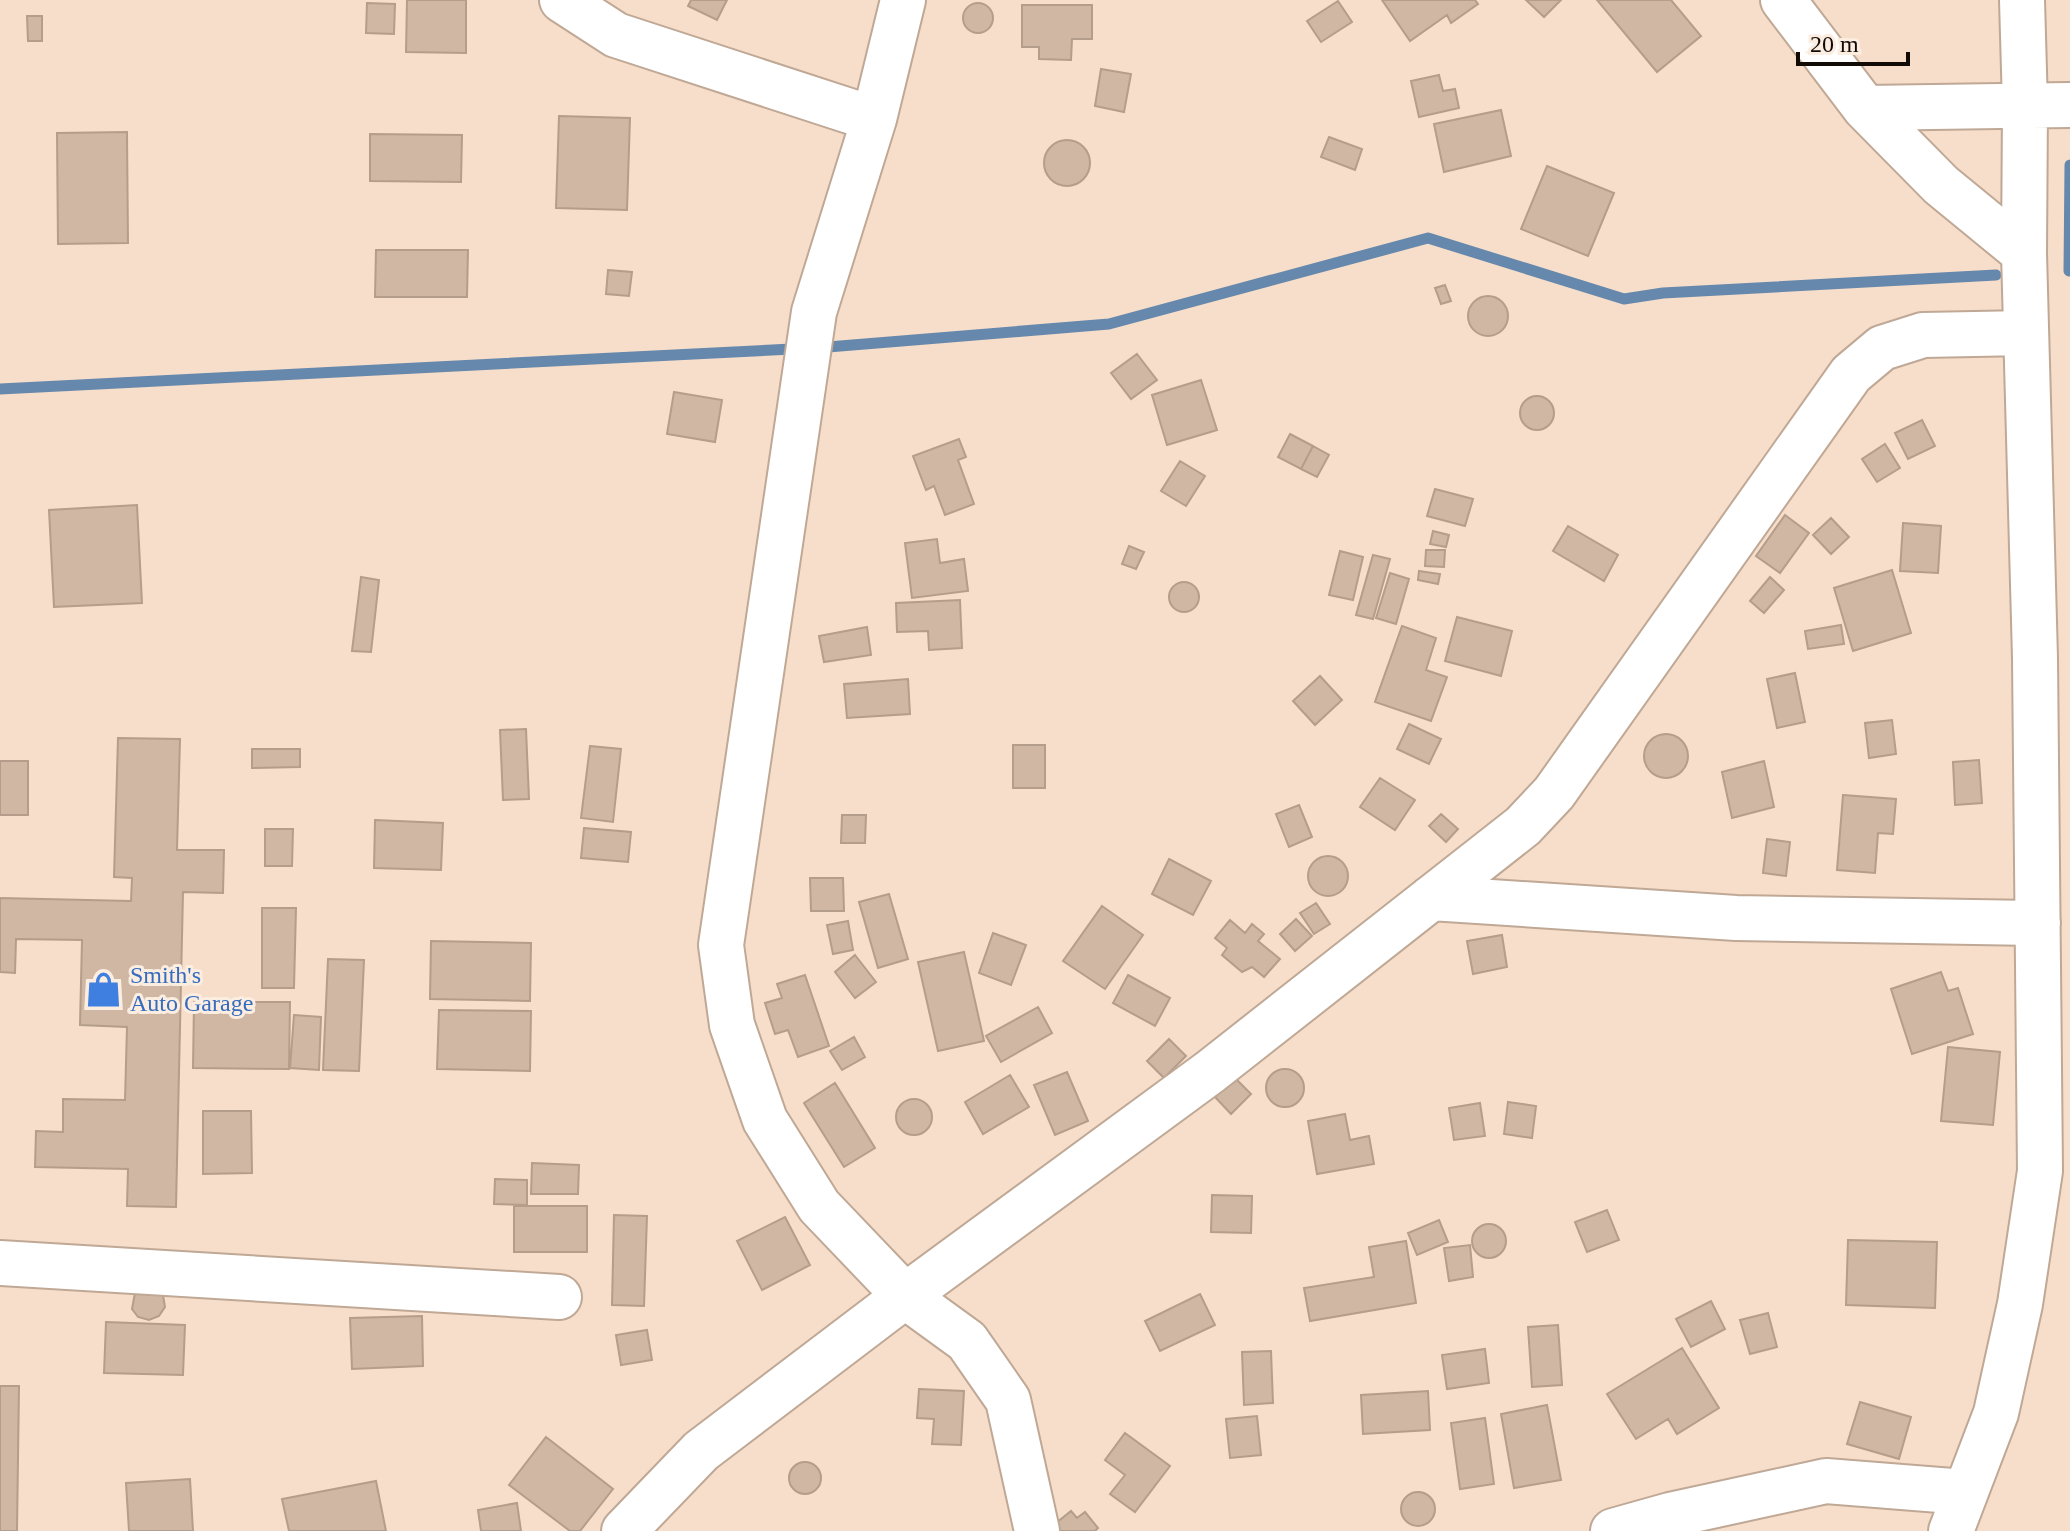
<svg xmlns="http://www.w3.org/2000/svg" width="2070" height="1531" viewBox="0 0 2070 1531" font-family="'Times New Roman',serif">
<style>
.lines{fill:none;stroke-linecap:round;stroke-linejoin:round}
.stream{stroke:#6688ac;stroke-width:11}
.building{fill:#cfb7a3;stroke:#b49d8a;stroke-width:2}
.minor-casing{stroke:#bfa895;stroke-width:48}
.minor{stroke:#fff;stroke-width:44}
.labels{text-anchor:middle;stroke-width:6;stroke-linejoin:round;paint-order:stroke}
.shop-label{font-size:24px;fill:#366cbe;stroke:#fcede1;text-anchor:start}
</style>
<rect width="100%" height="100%" fill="#f7deca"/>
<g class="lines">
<path class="stream" d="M2069,271l1,-106
M828,347l281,-23 319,-86 196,61 39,-6 333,-18
M0,389l792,-40"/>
</g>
<path class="building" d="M407,0h59v53l-60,-1z
M691,0h36l-10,20 -29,-14z
M1382,0h93l3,4 -27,19 -4,-8 -37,26z
M1526,0h35l-17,17z
M1597,0h74l30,36 -44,36z
M1338,1l14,21 -31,20 -14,-21z
M367,3l28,1 -1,30 -28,-1z
M963 18a15 15 0 1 1 30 0a15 15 0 1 1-30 0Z
M1022,5h70v34h-20l-1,21 -32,-1v-12h-17z
M27,16h15v25h-14z
M1101,69l30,5 -7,38 -29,-6z
M1439,75l4,16 12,-2 4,19 -40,9 -8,-36z
M1501,110l10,46 -67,16 -10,-48z
M559,116l71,2 -3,92 -71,-2z
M127,132l1,111 -70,1 -1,-111z
M370,134l92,1 -1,47 -91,-1z
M1329,137l33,12 -7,21 -34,-13z
M1044 163a23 23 0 1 1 46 0a23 23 0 1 1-46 0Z
M1547,166l67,27 -26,63 -67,-27z
M376,250h92l-1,47h-92z
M608,270l24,2 -3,24 -23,-2z
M1445,285l6,16 -10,3 -6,-16z
M1468 316a20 20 0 1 1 40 0a20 20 0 1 1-40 0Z
M1137,354l20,26 -26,19 -20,-26z
M1201,380l16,50 -50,15 -15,-50z
M674,392l48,8 -7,42 -48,-8z
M1520 413a17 17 0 1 1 34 0a17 17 0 1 1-34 0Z
M1922,420l13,26 -27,13 -13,-26z
M1290,434l23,12 -12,23 -23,-12z
M959,439l7,18 -8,3 16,44 -29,11 -11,-29 -8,4 -13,-34z
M1885,444l15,24 -23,14 -15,-23z
M1313,446l16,9 -12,22 -16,-8z
M1180,461l25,15 -19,30 -25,-15z
M1435,489l38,10 -8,27 -38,-10z
M137,505l5,98 -88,4 -5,-97z
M1785,515l24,18 -29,40 -24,-17z
M1831,518l18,19 -18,17 -18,-19z
M1903,523l38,3 -3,47 -38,-2z
M1568,526l50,29 -14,26 -51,-30z
M1433,531l16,4 -3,12 -16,-3z
M937,539l3,24 24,-4 4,32 -56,7 -7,-55z
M1129,546l15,6 -8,17 -14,-5z
M1426,550h19l-1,17 -19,-1z
M1340,551l23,6 -10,43 -24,-5z
M1373,555l17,4 -17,60 -17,-4z
M1892,570l19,63 -58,18 -19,-63z
M1419,571l21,3 -2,10 -20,-4z
M1390,573l19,6 -13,45 -20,-6z
M361,577l18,3 -8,72 -19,-1z
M1770,577l14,13 -20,23 -14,-12z
M1169 597a15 15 0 1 1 30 0a15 15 0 1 1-30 0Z
M960,600l2,48 -33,2 -1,-19 -31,1 -1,-29z
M1457,617l55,14 -11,45 -56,-15z
M1841,625l3,19 -36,5 -3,-18z
M1402,626l34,12 -10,32 21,7 -16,44 -56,-19z
M867,627l4,28 -47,7 -5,-26z
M1795,673l10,49 -28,6 -10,-49z
M1320,676l22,24 -27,25 -22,-24z
M908,679l2,35 -63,4 -3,-34z
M1892,720l4,34 -27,4 -4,-35z
M1409,724l32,15 -12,25 -32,-15z
M526,729l3,70 -26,1 -3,-70z
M1644 756a22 22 0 1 1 44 0a22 22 0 1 1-44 0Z
M118,738l62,1 -3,111h47l-1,43 -40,-1 -7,315 -49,-1 1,-37 -93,-2 1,-36 27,1v-33l62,1 2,-73 -47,-2 2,-85 -66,-1 -1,34 -15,-1v-74l131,3 1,-23 -18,-1z
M1013,745h32v43h-32z
M590,746l31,3 -8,73 -32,-4z
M252,749h48v18l-48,1z
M1979,760l3,43 -27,2 -2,-43z
M0,761h28v54h-28z
M1764,761l10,46 -42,11 -10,-46z
M1380,778l35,22 -20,30 -35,-23z
M1843,795l53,4 -3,35 -15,-1 -3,40 -38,-3z
M1299,805l13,32 -23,10 -13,-33z
M1441,814l17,15 -12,13 -17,-16z
M842,815h24l-1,28h-24z
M375,820l68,3 -2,47 -67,-2z
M584,828l47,4 -3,30 -47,-4z
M265,829h28l-1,37h-27z
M1767,839l23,3 -4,34 -23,-3z
M1308 876a20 20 0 1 1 40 0a20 20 0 1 1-40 0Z
M1169,859l42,22 -18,34 -41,-21z
M810,878h33l1,33h-33z
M889,894l19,65 -30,9 -19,-66z
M1316,903l14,21 -16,10 -14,-21z
M1102,906l41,29 -38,54 -42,-28z
M262,908h34l-2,80h-32z
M1296,919l16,17 -17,15 -15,-17z
M1230,920l15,13 7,-9 12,10 -6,7 22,18 -16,18 -12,-10 -10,5 -20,-17 5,-7 -12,-10z
M848,921l5,29 -20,4 -6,-29z
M993,933l33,12 -15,40 -32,-12z
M1502,935l5,32 -34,7 -6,-33z
M431,941l100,2 -1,58 -100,-2z
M964,952l20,89 -46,10 -20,-89z
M855,955l21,27 -21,16 -20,-26z
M328,959l36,1 -5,111 -36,-1z
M1941,972l7,19 10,-3 15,46 -61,20 -21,-65z
M805,975l24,71 -31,11 -10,-27 -13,4 -10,-31 17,-5 -5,-14z
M1128,975l42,23 -15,28 -42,-23z
M194,1002h96l-1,67 -96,-1z
M1038,1007l14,26 -51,29 -15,-26z
M439,1010l92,1 -1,60 -93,-2z
M294,1015l27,2 -2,53 -29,-2z
M854,1037l11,20 -23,13 -12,-19z
M1169,1039l17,17 -22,22 -17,-17z
M1948,1047l52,5 -7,73 -52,-4z
M1266 1088a19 19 0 1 1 38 0a19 19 0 1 1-38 0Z
M1067,1072l21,49 -33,14 -21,-50z
M1010,1075l19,32 -46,27 -18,-32z
M1235,1078l16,16 -20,20 -16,-17z
M835,1083l40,65 -31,19 -40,-64z
M896 1117a18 18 0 1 1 36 0a18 18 0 1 1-36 0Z
M1508,1102l28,4 -4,32 -28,-4z
M1480,1103l5,33 -31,4 -5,-32z
M203,1111h48l1,62 -49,1z
M1345,1114l5,26 19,-4 5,28 -57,10 -9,-53z
M532,1163l47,2 -1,29h-47z
M495,1179l32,1v25l-33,-1z
M1212,1195l40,1 -1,37 -40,-1z
M514,1206h73v46h-73z
M1607,1210l12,30 -32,12 -12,-30z
M614,1215l33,1 -3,90 -32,-1z
M785,1217l25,48 -48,25 -25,-49z
M1439,1220l9,22 -31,13 -9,-22z
M1472 1241a17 17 0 1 1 34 0a17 17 0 1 1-34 0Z
M1848,1240l89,2 -2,66 -89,-3z
M1406,1241l10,62 -106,18 -6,-33 70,-11 -5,-30z
M1470,1245l3,32 -24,4 -5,-33z
M159,1291l4,4 2,12 -6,9 -10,4 -11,-3 -6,-8 3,-16z
M1200,1294l15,31 -55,26 -15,-30z
M1711,1301l14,28 -34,18 -15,-28z
M1768,1313l9,34 -27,7 -10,-34z
M422,1316l1,50 -71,3 -2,-51z
M106,1322l79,3 -2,50 -79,-2z
M1558,1325l4,60 -30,2 -4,-60z
M647,1330l5,30 -31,5 -5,-30z
M1682,1348l37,60 -42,26 -9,-15 -32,20 -29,-45z
M1485,1349l4,34 -42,6 -5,-34z
M1271,1351l2,52 -29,2 -2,-53z
M0,1386h19l-2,145h-17z
M919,1389l45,2 -3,54 -29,-1 2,-25 -17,-1z
M1428,1391l2,39 -67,4 -2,-39z
M1860,1402l51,15 -12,42 -52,-15z
M1547,1405l14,75 -47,8 -13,-74z
M1257,1416l4,39 -31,3 -4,-39z
M1485,1418l9,66 -34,5 -9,-66z
M1125,1433l45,33 -35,46 -25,-18 15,-19 -20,-15z
M546,1437l67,52 -33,42h-10l-61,-46z
M789 1478a16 16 0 1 1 32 0a16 16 0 1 1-32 0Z
M190,1479l3,52h-64l-3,-48z
M376,1481l10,50h-97l-7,-32z
M1401 1509a17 17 0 1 1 34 0a17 17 0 1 1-34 0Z
M517,1503l4,28h-40l-3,-21z
M1071,1511l6,7 8,-6 13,16 -3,3h-35l-5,-7z"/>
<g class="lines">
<defs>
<path id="minor" d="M562,0l54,35 258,84
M903,0l-29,119 -60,193 -93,633 11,80 33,95 54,86 86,90 62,45 41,59 29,131
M1783,0l82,108 76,77 83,68
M1865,108l205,-3
M1431,898l305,20 302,5
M0,1263l559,34
M624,1531l77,-80 204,-155 305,-224 313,-246 31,-33 297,-419 31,-26 41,-13 103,-2
M1613,1531l57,-16 156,-34 139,11
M1951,1531l45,-118 24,-109 20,-133 -5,-513 -11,-405 1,-147 -3,-106"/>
</defs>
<use href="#minor" class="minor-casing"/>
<use href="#minor" class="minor"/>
</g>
<defs>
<symbol id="shop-bare" viewBox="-9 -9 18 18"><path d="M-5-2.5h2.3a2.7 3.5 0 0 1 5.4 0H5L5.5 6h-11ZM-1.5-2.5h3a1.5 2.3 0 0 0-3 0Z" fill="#3f7fe0" stroke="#fcede1" stroke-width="2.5" paint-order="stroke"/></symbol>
</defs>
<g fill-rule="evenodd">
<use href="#shop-bare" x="78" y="964" width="51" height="51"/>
</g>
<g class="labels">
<g class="shop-label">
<text x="130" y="983">Smith's<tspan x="130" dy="28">Auto Garage</tspan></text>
</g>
</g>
<path d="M1798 52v12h110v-12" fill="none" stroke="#120b05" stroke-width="4"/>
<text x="1810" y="52" font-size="24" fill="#120b05" stroke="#fcede1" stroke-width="6" paint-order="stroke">20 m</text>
</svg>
